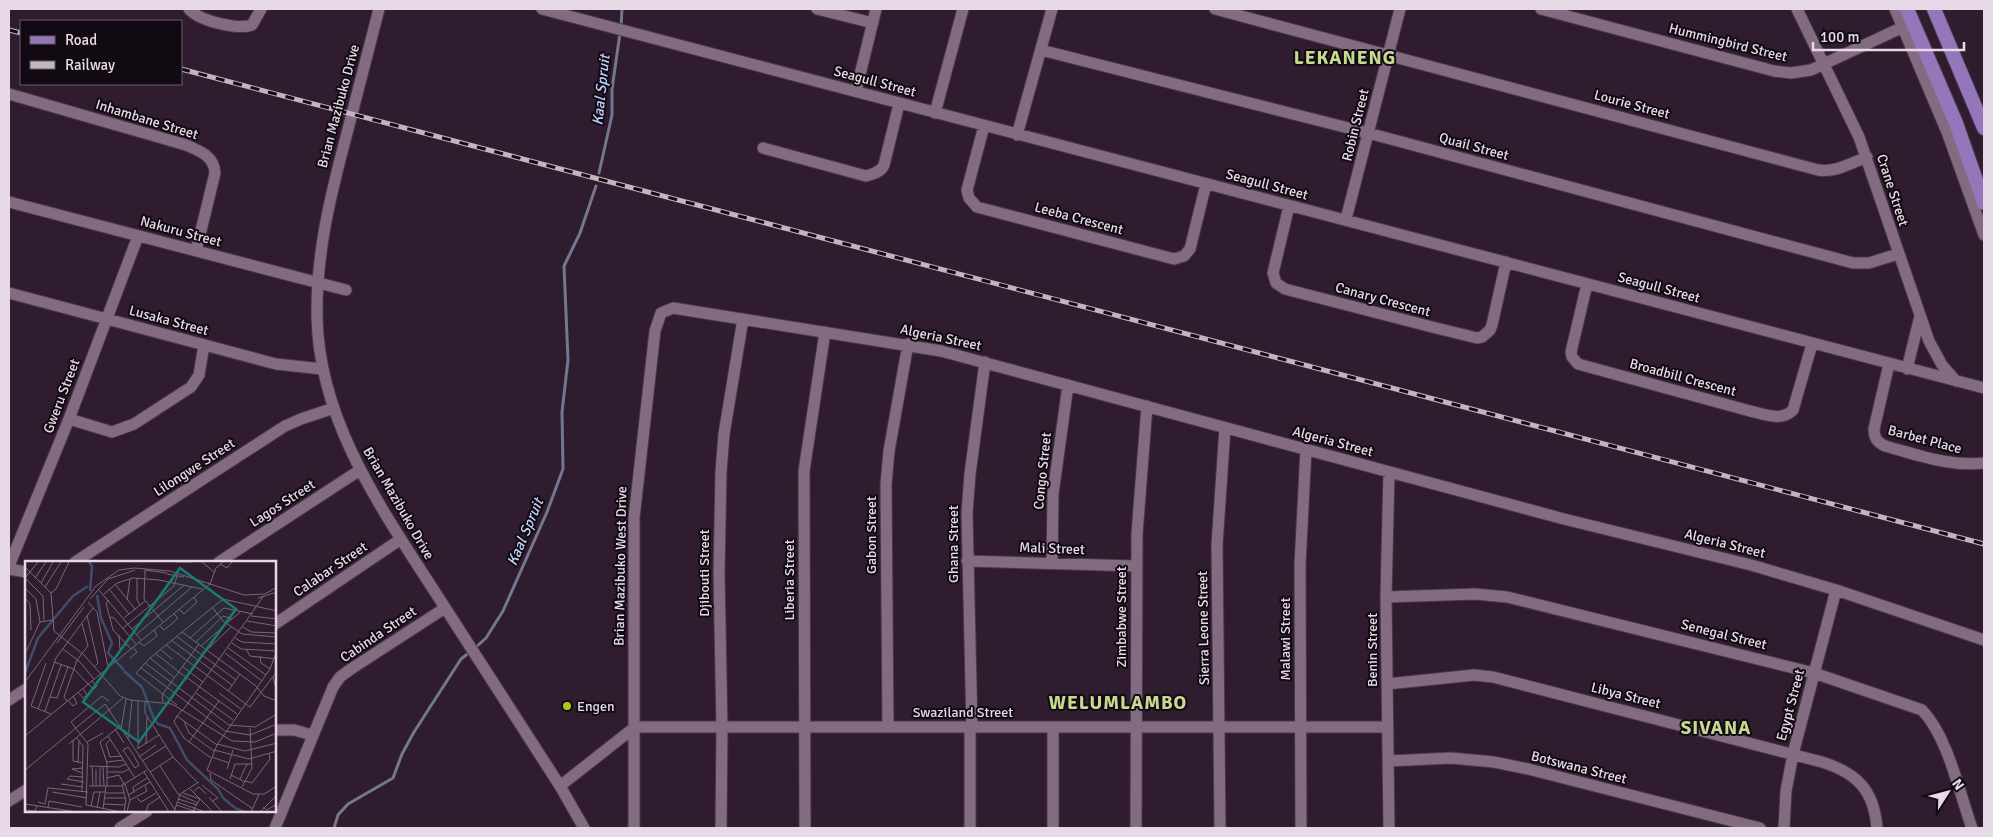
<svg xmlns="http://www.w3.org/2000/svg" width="1993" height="837" viewBox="0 0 1993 837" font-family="Signika,sans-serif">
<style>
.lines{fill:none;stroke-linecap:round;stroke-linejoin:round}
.stream{stroke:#737790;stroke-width:3}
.minor-casing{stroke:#493948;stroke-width:13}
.major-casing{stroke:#493948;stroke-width:16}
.minor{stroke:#836c81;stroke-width:11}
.major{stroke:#9476ba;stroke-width:14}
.rail-casing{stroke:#c2b4c1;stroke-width:5}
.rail{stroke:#120a12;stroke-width:3;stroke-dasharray:9;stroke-linecap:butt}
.poi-dot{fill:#a9c71a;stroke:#120a12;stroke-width:2}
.labels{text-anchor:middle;stroke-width:4;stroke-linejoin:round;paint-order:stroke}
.street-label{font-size:14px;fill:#e7dae6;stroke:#120a12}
.poi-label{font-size:14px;fill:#e7dae6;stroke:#120a12;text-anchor:start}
.water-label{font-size:15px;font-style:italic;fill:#c0d1ff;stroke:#120a12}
.district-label{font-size:19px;font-weight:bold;letter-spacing:1px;fill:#c7da8f;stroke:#120a12}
.inset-river{fill:none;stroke:#414c6b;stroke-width:2.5}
.inset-road{fill:none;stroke:#796878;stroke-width:1}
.view{fill:#1a7b74;fill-opacity:0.15;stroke:#1a7b74;stroke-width:2.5}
.inset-edge{fill:none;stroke:#e7dae6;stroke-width:2.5}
</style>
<rect width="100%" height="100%" fill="#2f1c2e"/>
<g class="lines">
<path class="stream" d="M621,27l1,-18
M599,173l13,-58v-26l8,-56
M475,648l11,-10 17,-27 44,-99 16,-43 -1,-57 6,-52 -4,-94 16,-33 16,-47
M334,828l4,-13 10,-11 45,-26 9,-24 12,-22 47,-73 9,-7"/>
<defs>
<path id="minor" d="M189,9c10,12 49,21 63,16l9,-16
M379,9c-11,42 -22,85 -33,128 -16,60 -30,118 -29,180 2,109 71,201 127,289 39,60 77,120 116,180l24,42
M542,9l1442,379
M817,9l56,14
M1215,9l603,161c17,3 33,-7 49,-13
M1541,9l233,62 17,2 20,-3 92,-43
M1797,9l62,128 70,204 13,24 14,16
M1895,9l52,123 37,103
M1041,50l327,83 485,130h16l29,-9
M856,91l20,-82
M9,94l177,51c14,6 28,11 29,28l-19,78
M935,113l28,-104
M984,126l-17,64 2,8 8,9 197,52 10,-3 6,-7 16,-65
M1017,135l35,-126
M763,148l103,28c7,-2 15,-4 18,-11l15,-61
M9,202l337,88
M1289,206l-16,67 3,10 9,6 147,38 45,11 5,-1 8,-7 2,-5 14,-63
M1346,219l54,-210
M1587,284l-16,68 1,5 6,7 172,47c15,3 31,11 43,-1l19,-66
M9,293l267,71 46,5
M1889,364l-15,65c0,9 3,13 11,17 33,9 65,21 99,17
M1907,369l13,-53
M69,419l43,13 22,-8 57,-37 8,-12 5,-30
M1389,472l-3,125 3,231
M967,561l169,5
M75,562l210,-136 16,-7 33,-11
M219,562l141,-92
M1052,562l1,-68 15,-109
M9,566l60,-147 69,-183
M9,569l17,3
M1386,597l89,-3 32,3 307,76 108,37c26,27 37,82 50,118
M275,624l126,-85
M1387,684l87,-9 19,2 329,85c35,11 52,28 55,66
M9,700l17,-11
M888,727l-2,-243 3,-33 19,-107
M970,728v100
M972,728l-5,-215 3,-39 15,-112
M275,730h19l18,5
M1388,761l63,-3 43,4 34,7 232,59
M560,786l75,-59h752
M9,801l17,-11
M120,828l27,-17
M275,828l58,-141 7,-10 11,-8 94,-61
M634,828v-310l21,-187 6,-18 12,-5 268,43 623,168 187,46 85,25 148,50
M721,828l1,-100 -3,-155 2,-101 3,-38 19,-115
M805,828l-1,-357 21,-139
M1053,828v-101
M1136,828l1,-294 10,-128
M1220,828l-3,-283 8,-117
M1301,828l-1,-263 6,-116
M1784,828l2,-37 7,-37 43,-164"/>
<path id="major" d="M1907,9l49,114 28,80
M1934,9l50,119"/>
</defs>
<use href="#minor" class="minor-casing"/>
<use href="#major" class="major-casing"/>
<use href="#minor" class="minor"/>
<use href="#major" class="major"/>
<defs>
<path id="rail" d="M9,30l12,3
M181,69l1803,475"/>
</defs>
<use href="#rail" class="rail-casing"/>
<use href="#rail" class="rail"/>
</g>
<circle class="poi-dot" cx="567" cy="706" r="5"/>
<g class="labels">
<g class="street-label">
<text transform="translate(1728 42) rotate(14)" y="5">Hummingbird Street</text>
<text transform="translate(875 81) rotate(15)" y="5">Seagull Street</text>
<text transform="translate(1632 104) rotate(15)" y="5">Lourie Street</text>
<text transform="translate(338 106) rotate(-75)" y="5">Brian Mazibuko Drive</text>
<text transform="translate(147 119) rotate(17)" y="5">Inhambane Street</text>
<text transform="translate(1355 125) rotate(-76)" y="5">Robin Street</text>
<text transform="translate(1474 146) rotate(15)" y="5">Quail Street</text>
<text transform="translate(1267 184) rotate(15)" y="5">Seagull Street</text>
<text transform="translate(1893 190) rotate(72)" y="5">Crane Street</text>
<text transform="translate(1079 218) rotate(15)" y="5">Leeba Crescent</text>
<text transform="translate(181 231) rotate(15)" y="5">Nakuru Street</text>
<text transform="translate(1659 287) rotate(15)" y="5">Seagull Street</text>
<text transform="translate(1383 299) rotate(15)" y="5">Canary Crescent</text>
<text transform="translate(169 320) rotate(15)" y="5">Lusaka Street</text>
<text transform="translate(941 337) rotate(12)" y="5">Algeria Street</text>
<text transform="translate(1683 377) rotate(15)" y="5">Broadbill Crescent</text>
<text transform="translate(61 396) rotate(-69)" y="5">Gweru Street</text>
<text transform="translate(1925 439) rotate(15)" y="5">Barbet Place</text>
<text transform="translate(1333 441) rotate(15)" y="5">Algeria Street</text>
<text transform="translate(194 467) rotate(-33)" y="5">Lilongwe Street</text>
<text transform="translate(1042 471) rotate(-84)" y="5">Congo Street</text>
<text transform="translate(282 503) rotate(-33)" y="5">Lagos Street</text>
<text transform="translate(399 503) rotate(60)" y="5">Brian Mazibuko Drive</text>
<text transform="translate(871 535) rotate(-90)" y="5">Gabon Street</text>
<text transform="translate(1725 543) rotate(14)" y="5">Algeria Street</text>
<text transform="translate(953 544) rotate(-90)" y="5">Ghana Street</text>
<text transform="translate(1052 548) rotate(2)" y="5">Mali Street</text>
<text transform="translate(620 566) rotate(-89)" y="5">Brian Mazibuko West Drive</text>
<text transform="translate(330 569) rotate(-34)" y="5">Calabar Street</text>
<text transform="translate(704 573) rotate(-90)" y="5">Djibouti Street</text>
<text transform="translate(789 580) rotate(-90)" y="5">Liberia Street</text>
<text transform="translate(1121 617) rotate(-90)" y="5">Zimbabwe Street</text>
<text transform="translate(1203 628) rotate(-91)" y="5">Sierra Leone Street</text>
<text transform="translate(378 634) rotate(-34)" y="5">Cabinda Street</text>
<text transform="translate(1724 634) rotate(14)" y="5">Senegal Street</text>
<text transform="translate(1285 639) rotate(-90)" y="5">Malawi Street</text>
<text transform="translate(1372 650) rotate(-90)" y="5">Benin Street</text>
<text transform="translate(1626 695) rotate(14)" y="5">Libya Street</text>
<text transform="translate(1790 705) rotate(-75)" y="5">Egypt Street</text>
<text x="963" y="717">Swaziland Street</text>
<text transform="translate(1579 767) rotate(14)" y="5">Botswana Street</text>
</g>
<g class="poi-label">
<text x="577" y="711">Engen</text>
</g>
<g class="water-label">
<text transform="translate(601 90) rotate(-84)" y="5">Kaal Spruit</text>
<text transform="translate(525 532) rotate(-67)" y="5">Kaal Spruit</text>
</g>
<g class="district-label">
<text x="1345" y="64">LEKANENG</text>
<text x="1118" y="709">WELUMLAMBO</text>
<text x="1716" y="734">SIVANA</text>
</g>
</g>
<g transform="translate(25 561)">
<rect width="251" height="251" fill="#2f1c2e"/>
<path class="inset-river" d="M64,1l3,4 -2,25M72,34l4,23 11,25 -4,10 16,17M99,110l18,16 12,32 4,5 12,4 17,32 31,29 5,9 12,10 10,4M0,112l13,-35 35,-42 15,-10"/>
<path class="inset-road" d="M151,1h15M177,1l12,10M195,3l7,4 5,-6M0,6l26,26 3,38 30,24 36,41 10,4 42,4 60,37 23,1 22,-9M119,9l23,3M120,10l-1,28 19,23M142,13l17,3M0,17l18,18 1,24M0,17l13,-16M10,17l11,-16M112,17v22l3,5M16,22l12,-21M90,23l20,25M20,26l16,-25M0,27l11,11 4,23M84,28l20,25M74,29l42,50M26,32l5,-4 13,-27M79,33l13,-11 16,-5 26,2 43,9M0,37l5,6 1,26M233,37l19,-6M65,38l18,-20 27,-9M84,39l-3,3 7,27 18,19M102,39l3,-21M63,41l9,10 11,55M187,46l11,14 19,13 35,3M154,48l5,5 11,-10 2,-2 -3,-5M62,55l11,47 -4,4M226,55l26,3M85,56l4,1 22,26M99,57l21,-17M222,60l30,5M134,64l5,5 10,-8 4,-4 -4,-4M218,66l8,5 26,1M98,67l51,-42 3,-10M107,68l52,-44M157,71l74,54 8,10 13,5M112,73l55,-47M94,74l1,14 7,-5M151,75l60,44M165,77l34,-30 29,6M210,77l7,4 35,2M146,79l61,45M114,81l5,4 13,-10 -3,-6M171,81l27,-26 9,3M32,82l27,-36M207,82l9,6 36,2M141,84l84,62 25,-33M176,85l39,-34M203,87l38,27M38,88l16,12 15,18M135,88l12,10M221,88l4,7 27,3M182,89l24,-23M252,89l-7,19 -53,76 -10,25 46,24h11l13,-8M130,92l24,19M200,92l37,28M0,93l15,-32 12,-2M235,95l1,7 9,6M105,97l7,-6 -4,-5M125,97l25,20M29,101l20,7 14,15M21,102l-15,43 20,8M120,102l84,62M115,106l85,64 25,4 27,-11M158,106l20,15M154,111l58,42M248,116l4,17M0,121l71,-96 23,-16 15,-2 36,3 74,24 21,-1 12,-7M63,123l6,5 3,-3 -5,-5M203,130l12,-17M53,131l5,6 4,-3 -4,-7M171,132l37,27M194,132l22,16M25,136l7,1 11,-31M43,139l5,6 4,-3 -4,-7M42,140l-3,-4 13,-37 11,-14 -6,-22M84,140l-7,-5 -31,26 17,22 -2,61 35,7M138,141l-1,-7 37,-51M80,143l45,68 23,-15 -28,-44v-11M152,144l-41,-32 14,-15 73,-59 54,12M13,148l18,-51 37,-50M157,149l-5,6 40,29M158,149l80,-113M20,150l16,-46M152,155l-3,6 10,16 27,20M159,160l5,12 25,18M204,164l26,2 22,-13M90,168l9,14M96,168l5,-30M0,175l185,-152 6,-16 7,-6M83,175l27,42M51,176l7,9 -1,46M103,178l4,-39M48,179v21l10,2M85,179l-4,4 4,13 12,-1M62,181l16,-9M164,181l30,-41M44,183l54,-46M121,183l1,-27M192,183l28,7 32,-8M113,187v-47M112,188l22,-14M189,189l35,9 28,-8M108,193l6,11 -4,3 -12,-18 5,-3 5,7M114,196l17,-12M148,196l25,26M187,196l17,6M117,200l24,-15M81,201l18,-2M53,202l1,-22M64,205l30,1 7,-3M67,205l1,20M135,205l18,28 20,9M75,206v19M78,206l1,19M71,208v17M202,208l6,-19M0,209l80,-66M82,211h16l6,-3M119,211l25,40M125,211l25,38M57,212l-10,-4 11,-1M185,212l1,7 42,29M206,214l14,7M58,216l-13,-1 -3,3 17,3M82,217l12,-3 5,9M205,218l5,-15h17M215,218l7,-15M220,220l7,2 18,-24 -1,-5M36,223l22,3M100,223l5,16 -3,12M97,224l4,15 -2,12M177,224l16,13 -6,3M64,225h32l26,-16M82,225v-23l-7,-21 20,-16M217,226l10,-19 -2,-40M165,228l23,23M169,230l5,-4 7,7M27,231l35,6M81,232h18M109,232l-1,-6 14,-9M158,232l17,6 -8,13M103,234l22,-13M184,236l13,15M80,237h20M112,237l4,4 15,-9M153,238l19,6M105,239l17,-9 -2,-5M13,241l7,2 3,-16 40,4M152,241l28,10M0,243l52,8M79,243l21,1M151,244l22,7M66,245l3,-14h12M23,246l1,-6 33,6M238,246l4,3 10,-6M72,247l3,-16M78,248l3,-23M0,249l10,1 2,-5M121,251l2,-7 12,-8M149,251l6,-18 19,-12M226,251l8,-18M235,251l17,-17"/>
<path class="view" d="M155,7l56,41 -97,133 -56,-40z"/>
<rect width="251" height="251" class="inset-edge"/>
</g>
<rect width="1993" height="837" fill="none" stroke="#e7dae6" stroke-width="20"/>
<rect x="20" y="20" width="162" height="65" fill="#120a12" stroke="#675d67"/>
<rect x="30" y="36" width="25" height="8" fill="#9476ba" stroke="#675d67"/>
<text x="65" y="45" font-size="15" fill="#e7dae6">Road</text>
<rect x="30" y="61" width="25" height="8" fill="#c2b4c1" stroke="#675d67"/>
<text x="65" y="70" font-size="15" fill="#e7dae6">Railway</text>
<g transform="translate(1948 792) rotate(54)" stroke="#120a12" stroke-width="4" paint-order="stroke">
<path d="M0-4L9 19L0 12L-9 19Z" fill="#e7dae6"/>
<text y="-8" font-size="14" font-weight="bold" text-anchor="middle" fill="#e7dae6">N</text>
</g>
<path d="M1813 42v8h151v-8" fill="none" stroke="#e7dae6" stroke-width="2.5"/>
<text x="1820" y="42" font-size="15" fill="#e7dae6" stroke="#120a12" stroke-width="4" paint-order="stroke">100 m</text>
</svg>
